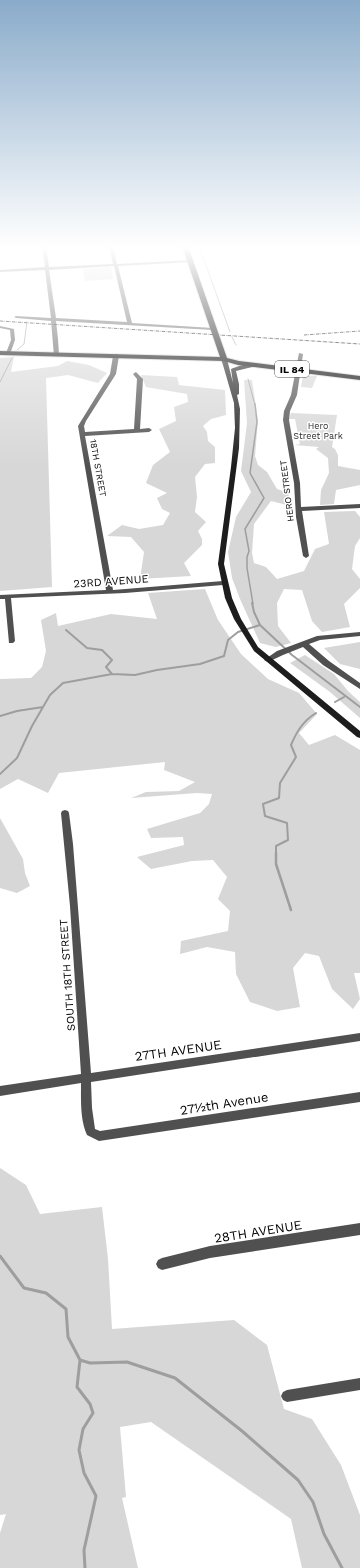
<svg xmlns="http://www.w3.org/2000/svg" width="360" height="1568" viewBox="0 0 360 1568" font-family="'Work Sans',sans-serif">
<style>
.green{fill:#d7d7d7}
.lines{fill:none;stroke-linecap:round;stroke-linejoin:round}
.stream-far4{stroke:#9e9e9e;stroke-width:1}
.stream-far3{stroke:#9e9e9e;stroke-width:1.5}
.stream-far2{stroke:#9e9e9e;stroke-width:2}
.stream-far1{stroke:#9e9e9e;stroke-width:2.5}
.stream{stroke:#9e9e9e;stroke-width:3}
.primary-casing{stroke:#dbdbdb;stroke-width:2}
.minor{fill:#505050;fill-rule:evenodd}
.secondary{fill:#1d1d1d;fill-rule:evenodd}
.primary{fill:#000;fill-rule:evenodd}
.rail{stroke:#000;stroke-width:1;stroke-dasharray:3.5 1 0.5 1;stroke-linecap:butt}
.labels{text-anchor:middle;stroke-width:3;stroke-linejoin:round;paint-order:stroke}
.far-park-label{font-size:9px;fill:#2e2e2e;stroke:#fff}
.far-street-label{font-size:9px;fill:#000;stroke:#fff}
.shield{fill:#fff;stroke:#4c4c4c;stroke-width:1}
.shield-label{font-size:10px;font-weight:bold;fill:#000}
.street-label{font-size:11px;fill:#000;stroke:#fff}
.near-street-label{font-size:13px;fill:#000;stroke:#fff}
</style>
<rect width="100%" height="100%" fill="#fff"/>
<path class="green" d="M111,267l2,12 -28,2 -2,-12z
M14,357l-3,15 47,-6 9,-5 22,4 18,8 -9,10 -30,-8 -22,3 6,209 -52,4v-233z
M141,375l36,2 2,8 46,5 1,25 -15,4 -8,7 4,6 1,9 7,6v16l-10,1 -10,13 2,20 -2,15 11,10 -8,9 4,8v6l-18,18 7,13 -51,3 4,-27 -13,-15 -24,-1 15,-11 17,4 24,-4 7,-12 -8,-4 -5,-11 10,-5 -21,-10 7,-18 17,-13 -11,-23 17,-8 -2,-14 14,-5 -1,-8 -41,-7z
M303,375l14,1 -5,12 -11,-1z
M244,380h8l6,40 -3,36 3,9 9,7 10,17 12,4 -2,12 -16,-4 -17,23 -2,29 2,10 12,4 11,12 27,-8 11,-22 14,-5 -5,-32 31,-1 5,6v21l-5,8 -3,23 8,10v9l-16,16 6,23 -28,5 -10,-11 -10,-31 -18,-1 -7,14 1,23 13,17 -15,4 -16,-4 -20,-44 -8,-21 -4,-26 8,-35 15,-25 -10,-21 6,-48z
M291,413l46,2 -5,32 3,2 3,6v11l22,4v15l-24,5 -2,14 -14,1 1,-15 8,-17 -1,-15 -12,-9 3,-2 -24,-2 5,-1 -5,-25h-6z
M205,589l13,31 23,34 27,25 31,14 18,21 -18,19 10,12 26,-10 25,15v223h-6l6,26 -7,10 -21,-20 -13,-33 -14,-3 -12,15 7,39 -23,4 -27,-9 -14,-28 -1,-22 -28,-5 -27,7 1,-13 47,-10 2,-20 -12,-12 9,-22 -14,-17 -21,1 -41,8 -14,-12 47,-12 -1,-8 -32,1 -4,-9 53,-16 9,-9 3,-10 -15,-1 -66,5 15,-6 33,-1 16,-9 -31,-12 1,-8 -106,11 -11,20 -30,-14 -18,10v-110l31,-1 11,-11 4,-16 -5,-31 15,-7 2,13 53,-12 46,5 -9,-26z
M360,642v27l-20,-5 -16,-16z
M305,655l29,19 14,17 12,11v16l-30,-26 -40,-29z
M0,818l23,41 2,14 5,13 -13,7 -17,-5z
M0,1168l26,17 14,29 62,-7 6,52 4,70 122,-9 33,25 17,64 28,10 29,46 19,50v53h-58l-11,-49 -140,-97 -31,5 6,70 -4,1 16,70h-138v-35l6,-19 -6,1z"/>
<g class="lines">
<path class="stream-far4" d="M199,246l31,86
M232,337l4,8
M17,350l7,-6 3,-22
M248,379l7,26
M0,382l12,-24"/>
<path class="stream-far3" d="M253,604l-6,-36v-11l2,-6 -4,-22 19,-31 -14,-25 7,-51 -2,-18"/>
<path class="stream-far2" d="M252,603l2,9 6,13 32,30 68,52
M66,630l21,18 15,2 10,10 -6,7 6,7
M335,702l9,-5
M0,716l17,-5 26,-4
M0,774l17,-16 15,-32 18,-31 13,-12 49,-9 23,1 22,-5 43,-6 24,-8 4,-16 10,-8 22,-7
M276,854v-8l12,-6 -1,-17 -22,-7 -2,-12 16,-6 1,-15 16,-26 -5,-12c6,-14 12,-24 25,-32"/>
<path class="stream-far1" d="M276,853v11l15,46"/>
<path class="stream" d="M0,1256l24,32 22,5 20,16 2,28 12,23 -3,27 13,17 3,9 -10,16 -4,21 5,23 12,23 -12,54 1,18
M80,1360l10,3 37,-1 48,16 67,53 56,49 15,22 11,32 18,34"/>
<defs>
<path id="primary" d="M182,246h6l39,112 12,3 121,15v4l-122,-15 -14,-4 -224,-6v-4l220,6z"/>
</defs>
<use href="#primary" class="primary-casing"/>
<path class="minor" d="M42,246h4l3,21 64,-3 -4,-18h4l4,18 76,-4v1l-2,1 -73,4 14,57 81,5 2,1 -2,1 -157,-9 2,18 1,16 -5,1 -3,-35 -35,-3 -2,-1 2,-1 35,2 -6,-48 -45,2v-2l45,-3zM114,266l13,56 -71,-4 -7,-48z
M0,326l14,3 1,11 -5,14 -4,-1 5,-13 -1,-10 -10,-2z
M299,353l4,1 -6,41 -7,16 -1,9 11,63 1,24 59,-3v4l-58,3 7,45 -3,2 -3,-2 -7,-39 -2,-34 -11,-63 1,-9 7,-16z
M116,354l3,2 -3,18 -30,47 -2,5 1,6 49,-3 3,-50 -4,-5 3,-2 7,7 -3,50 9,-1 3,2 -3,2 -64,4 28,154 110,-9 3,2 -3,2 -98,8 -114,5 4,43 -2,2h-4l-4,-44h-5v-4l106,-5 -28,-164 32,-52 3,-18z
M360,632v4l-40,4 -11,4 20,17 31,22v6l-37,-24 -20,-18 -20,8 -15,7 -4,-2 13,-9 40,-15z
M65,810l3,1 1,2 4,31 18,229 269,-40v8l-269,41 1,26 3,21 5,2 260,-39v10l-261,39 -12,-6c-7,-15 -6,-35 -6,-52l-81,13v-10l81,-12 -11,-168 -9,-93 1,-2z
M360,1223v12l-150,23 -48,12 -4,-2 -2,-4 2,-4 4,-2 48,-12z
M360,1378v12l-73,12 -4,-2 -2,-4 2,-4 4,-2z"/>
<path class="secondary" d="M224,357l3,2 6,24 -2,-14c8,-3 21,-8 29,-4l-24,6 3,13v10l-2,1 3,14 -1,39 -15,116 8,34 9,21 17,28 102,84v7l-3,-1 -103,-86 -20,-32 -9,-21 -7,-34 13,-97 4,-39 -1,-25 -11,-38 -2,-6z"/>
<use href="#primary" class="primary"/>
<path class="rail" d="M0,321l360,23
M304,335l56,-4"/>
</g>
<linearGradient id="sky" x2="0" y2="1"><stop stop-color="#8aabca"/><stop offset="0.53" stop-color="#fff"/><stop offset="1" stop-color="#fff" stop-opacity="0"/></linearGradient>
<rect width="360" height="466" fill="url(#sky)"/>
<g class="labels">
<g class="far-park-label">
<text x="318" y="429">Hero<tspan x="318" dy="10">Street Park</tspan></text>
</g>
<g class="far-street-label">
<text transform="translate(98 468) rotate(80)" y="3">18TH STREET</text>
<text transform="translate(287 491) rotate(-97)" y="3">HERO STREET</text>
</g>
<rect class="shield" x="275" y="361" width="34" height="16" rx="3"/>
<g class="shield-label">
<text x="292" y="373">IL 84</text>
</g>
<g class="street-label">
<text transform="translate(111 581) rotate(-4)" y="4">23RD AVENUE</text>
<text transform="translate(67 975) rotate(-94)" y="4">SOUTH 18TH STREET</text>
</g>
<g class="near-street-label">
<text transform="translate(178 1050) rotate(-8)" y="5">27TH AVENUE</text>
<text transform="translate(224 1103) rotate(-9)" y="5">27½th Avenue</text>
<text transform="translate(258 1231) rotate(-9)" y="5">28TH AVENUE</text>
</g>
</g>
</svg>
